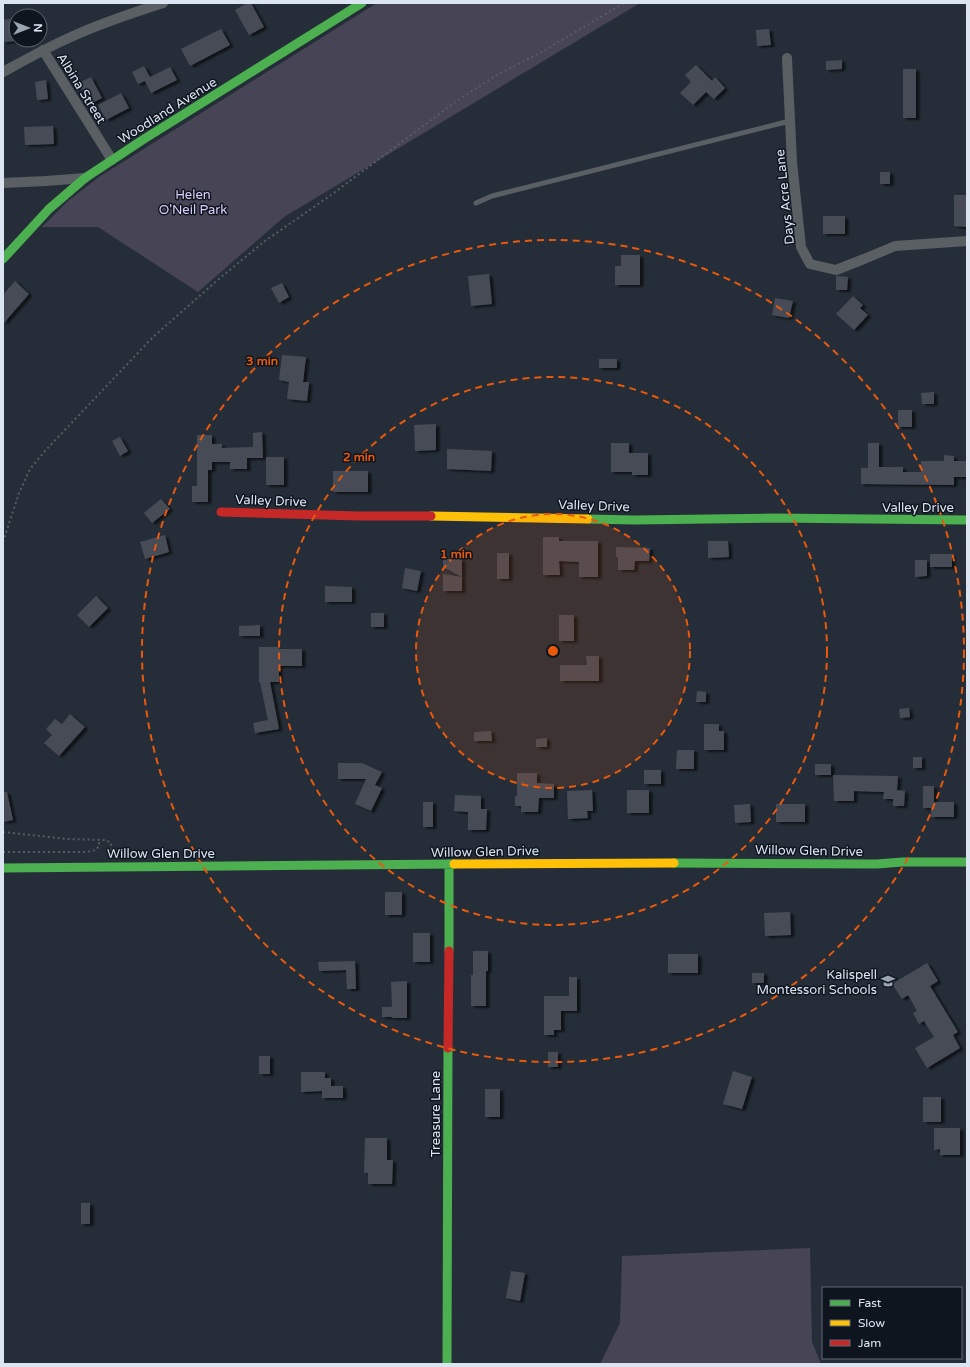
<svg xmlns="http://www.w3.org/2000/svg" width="970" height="1367" viewBox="0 0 970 1367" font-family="'Varela Round',sans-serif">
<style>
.green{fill:#474455}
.building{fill:#474c57;filter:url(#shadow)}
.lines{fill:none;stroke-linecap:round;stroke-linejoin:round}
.path{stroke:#565c61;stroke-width:2;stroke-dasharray:2 3;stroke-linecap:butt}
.lane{stroke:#5a5f64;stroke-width:5}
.street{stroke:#5a5f64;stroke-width:10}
.fast{stroke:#4caf50;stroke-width:9}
.slow{stroke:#ffc107;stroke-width:9}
.jam{stroke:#c62828;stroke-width:9}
.ring{fill:none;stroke:#e8590c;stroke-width:2;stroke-dasharray:7 5}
.labels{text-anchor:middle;stroke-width:3;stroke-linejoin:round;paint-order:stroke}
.street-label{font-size:13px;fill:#dbe5f2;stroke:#0e151e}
.park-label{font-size:13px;fill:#dccffd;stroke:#0e151e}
.poi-label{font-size:13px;fill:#dbe5f2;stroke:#0e151e;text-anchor:end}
.centre{fill:#e8590c;stroke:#0e151e;stroke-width:2}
.ring-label{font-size:12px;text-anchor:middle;font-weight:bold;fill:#e8590c;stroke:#0e151e;stroke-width:3;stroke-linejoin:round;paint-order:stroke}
</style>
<defs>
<filter id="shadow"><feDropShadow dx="3.5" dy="2" stdDeviation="1" flood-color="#0009"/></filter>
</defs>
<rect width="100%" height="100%" fill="#252e38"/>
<path class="green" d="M377,3h263l-356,214 -86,75 -100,-65h-56l26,-26 31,-24z
M810,1248l2,94 9,22h-221l20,-41 2,-67z"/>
<path class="building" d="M247,3h4l13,24 -15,8 -14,-25z
M16,18v23l-13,1v-22z
M221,29l9,16 -40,21 -9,-17z
M769,29l2,16 -14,1 -1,-16z
M842,60v9l-16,1v-9z
M696,65l16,16 3,-4 10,11 -11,11 -8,-7 -13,13 -13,-12 11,-11 -6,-7z
M144,66l6,11 20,-10 7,13 -26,13 -6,-12 -7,3 -6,-12z
M903,69h13v49h-13z
M91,77l11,21 -12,6 -11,-21z
M46,80l2,19 -11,1 -2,-18z
M121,93l8,15 -23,12 -8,-15z
M53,126l1,18 -29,1 -1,-18z
M880,172h10v12h-10z
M954,195h13v32l-13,-1z
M823,216h22v18h-22z
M621,255h19v30h-25v-19h6z
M489,274l3,30 -21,2 -3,-30z
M836,276l12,1 -1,13h-11z
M15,281l14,13 -26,30v-29z
M282,283l7,14 -10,6 -8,-15z
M853,296l10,9 -3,3 8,7 -14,15 -18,-16z
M775,298l18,3 -4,17 -17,-3z
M282,355l24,2 -3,25h6l-2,19 -20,-2 2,-17 -10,-2z
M599,359h18v9h-18z
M934,392v12h-12l-1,-11z
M898,410h14v17h-14z
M436,424v26l-21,1 -1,-26z
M262,432l1,26h-16v11h-17v-7h-18v8h-4v32h-16v-16h5v-51h15v9h10v4l31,-1v-14z
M120,437l8,14 -8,5 -8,-15z
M611,443h18v10h19v22h-16v-3h-21z
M868,443h11v24h24v5h18v-11h23v-6l10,1v5h13v16h-13v8l-93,-1v-16h7z
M447,449l45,2 -1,20 -44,-2z
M266,457h18v28h-18z
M333,471h35v21h-35z
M161,499l9,10 -18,14 -8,-10z
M165,535l4,17 -24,7 -5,-17z
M543,537h16v4h39v36h-19v-15l-20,-1 1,14h-17z
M708,541h20l1,16 -21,1z
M616,547l34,1 -1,13h-14l-1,9h-16v-13h-2z
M497,553h12v26h-12z
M930,554h22v13h-22z
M443,559h19v32h-19v-17l19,3 -19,-10z
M915,560h12v16l-12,1z
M405,568l16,3 -4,20 -15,-3z
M325,586l27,1v15h-27z
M96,596l12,12 -19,19 -12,-12z
M371,613h13v14h-13z
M559,615h15v26h-15z
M260,625v11h-21v-10z
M259,647h20v2h23v17h-23v16h-9l9,47 -24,4 -2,-10 15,-3 -8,-38h-1z
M586,656h13v25h-39v-16h27z
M697,691l9,1v10h-10z
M909,708l1,9 -10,1 -1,-9z
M70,714l15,13 -26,29 -15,-13 8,-8 -6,-6 9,-10 7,5z
M704,724h15v7h5v19h-20z
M491,731l1,10h-18v-9z
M547,738v9h-11v-8z
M677,750h17v19h-18z
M913,757h9v11h-9z
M338,763h24l20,9 -7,13 7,3 -11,23 -16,-7 11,-25h-28z
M815,764h16v11h-16z
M644,770h17v14h-17z
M517,773h20v10l17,1v14h-15l-1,14h-17v-6h-6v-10h2z
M833,775l65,1 -1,14 8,1 -1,15h-11v-7h-10l1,-7 -30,-1v10h-20z
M923,786h11v16h20v15h-23v-9h-8z
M592,790l1,21h-6l1,7 -20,1 -1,-28z
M627,790h22v23h-22z
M3,792h4l6,28 -10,2z
M455,795l26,1v13h6l-1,21h-18v-18l-14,-1z
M423,802h10v25h-10z
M750,804l1,18 -16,1 -1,-18z
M776,804h29v18h-29z
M385,892h17v23h-17z
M790,912l1,23 -26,1 -1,-23z
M413,933h17v29h-17z
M473,951h15v20h-2v35h-15v-31h2z
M668,954h30v19h-30z
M355,961l1,28h-9l-1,-19 -27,1 -1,-9z
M927,963l11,18 -8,5 28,46 -5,3 7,13 -33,20 -12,-20 19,-11 -10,-16 -5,3 -6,-11 4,-2 -9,-16 -6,4 -10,-15z
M752,973h12v10h-12z
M569,977h8v34h-16v19h-7v5h-10v-39h25z
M407,981v37h-15v-1h-10v-10h10l-1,-25z
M548,1052h10v15h-10z
M259,1056h11v18h-11z
M733,1071l19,6 -10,32 -19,-5z
M301,1072h24v6h6v8h12v12h-21v-7l-21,1z
M485,1089h15v28h-15z
M923,1097h18v25h-18z
M934,1128h26v27h-20v-6l-6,1z
M365,1138h22v22h6l-1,24h-24v-11h-4z
M81,1203h9v21h-9z
M511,1271l14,2 -5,28 -14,-3z"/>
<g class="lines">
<path class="path" d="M3,542l16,-49 11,-24 14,-17 109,-115 67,-59 45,-37 66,-46 120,-90 44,-29 47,-24 82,-49
M3,832l64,7 39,1 5,3 1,12
M3,852h83l10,-2 3,-4v-6"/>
<path class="lane" d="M476,203l16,-7 298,-75"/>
<path class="street" d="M43,50l69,110
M787,58l5,104 9,85 9,17 26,6 28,-11 31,-13 72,-5
M3,72c22,-12 45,-25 68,-35 30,-14 61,-24 92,-34
M3,183l43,-2 39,-3"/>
<path class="fast" d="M3,259l46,-50 36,-31 59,-39 218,-136
M588,519l46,1 140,-2 193,2
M674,863l203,1 25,-2h65
M3,868l451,-4
M449,951v-87
M447,1364l1,-316"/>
<path class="slow" d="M431,516l157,3
M454,864l220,-1"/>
<path class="jam" d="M221,512l138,4h72
M448,1048l1,-97"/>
</g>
<circle cx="553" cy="651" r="137" fill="#e8590c" fill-opacity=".12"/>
<g class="ring">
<circle cx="553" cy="651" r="137"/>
<circle cx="553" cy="651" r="274"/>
<circle cx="553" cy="651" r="411"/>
</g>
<defs>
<symbol id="school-bare" viewBox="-9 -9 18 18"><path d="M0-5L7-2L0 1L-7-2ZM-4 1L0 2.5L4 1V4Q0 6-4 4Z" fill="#9ba5b1" stroke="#0e151e" stroke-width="2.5" paint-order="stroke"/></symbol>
</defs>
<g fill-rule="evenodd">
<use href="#school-bare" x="878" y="971" width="20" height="20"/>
</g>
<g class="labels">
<g class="street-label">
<text transform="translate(82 88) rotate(58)" y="5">Albina Street</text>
<text transform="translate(167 110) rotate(-32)" y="5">Woodland Avenue</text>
<text transform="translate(784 197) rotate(-96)" y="5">Days Acre Lane</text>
<text transform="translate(271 500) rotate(2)" y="5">Valley Drive</text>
<text transform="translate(594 505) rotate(2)" y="5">Valley Drive</text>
<text x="918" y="512">Valley Drive</text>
<text transform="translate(809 850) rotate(1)" y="5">Willow Glen Drive</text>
<text transform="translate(485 851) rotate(-1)" y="5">Willow Glen Drive</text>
<text x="161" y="858">Willow Glen Drive</text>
<text transform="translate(435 1114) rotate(-90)" y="5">Treasure Lane</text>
</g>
<g class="park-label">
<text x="193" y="199">Helen<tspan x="193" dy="15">O'Neil Park</tspan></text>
</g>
<g class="poi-label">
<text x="877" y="979">Kalispell<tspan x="877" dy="15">Montessori Schools</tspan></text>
</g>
</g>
<circle cx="553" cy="651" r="6" class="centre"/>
<g class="ring-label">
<text x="262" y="365">3 min</text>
<text x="359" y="461">2 min</text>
<text x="456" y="558">1 min</text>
</g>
<rect width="970" height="1367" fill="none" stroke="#dbe5f2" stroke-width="8"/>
<rect x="822" y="1287" width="140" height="72" fill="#0e151e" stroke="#606873"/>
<rect x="830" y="1300" width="20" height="6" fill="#4caf50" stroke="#606873"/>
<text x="858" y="1307" font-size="12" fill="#dbe5f2">Fast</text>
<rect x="830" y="1320" width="20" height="6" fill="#ffc107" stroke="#606873"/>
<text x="858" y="1327" font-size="12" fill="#dbe5f2">Slow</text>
<rect x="830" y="1340" width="20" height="6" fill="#c62828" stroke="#606873"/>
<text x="858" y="1347" font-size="12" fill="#dbe5f2">Jam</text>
<g transform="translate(28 28) rotate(90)"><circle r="19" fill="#0e151e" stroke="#606873"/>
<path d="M0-3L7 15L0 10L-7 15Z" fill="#9ba5b1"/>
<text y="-6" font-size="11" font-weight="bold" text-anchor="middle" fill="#dbe5f2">N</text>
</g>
</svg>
